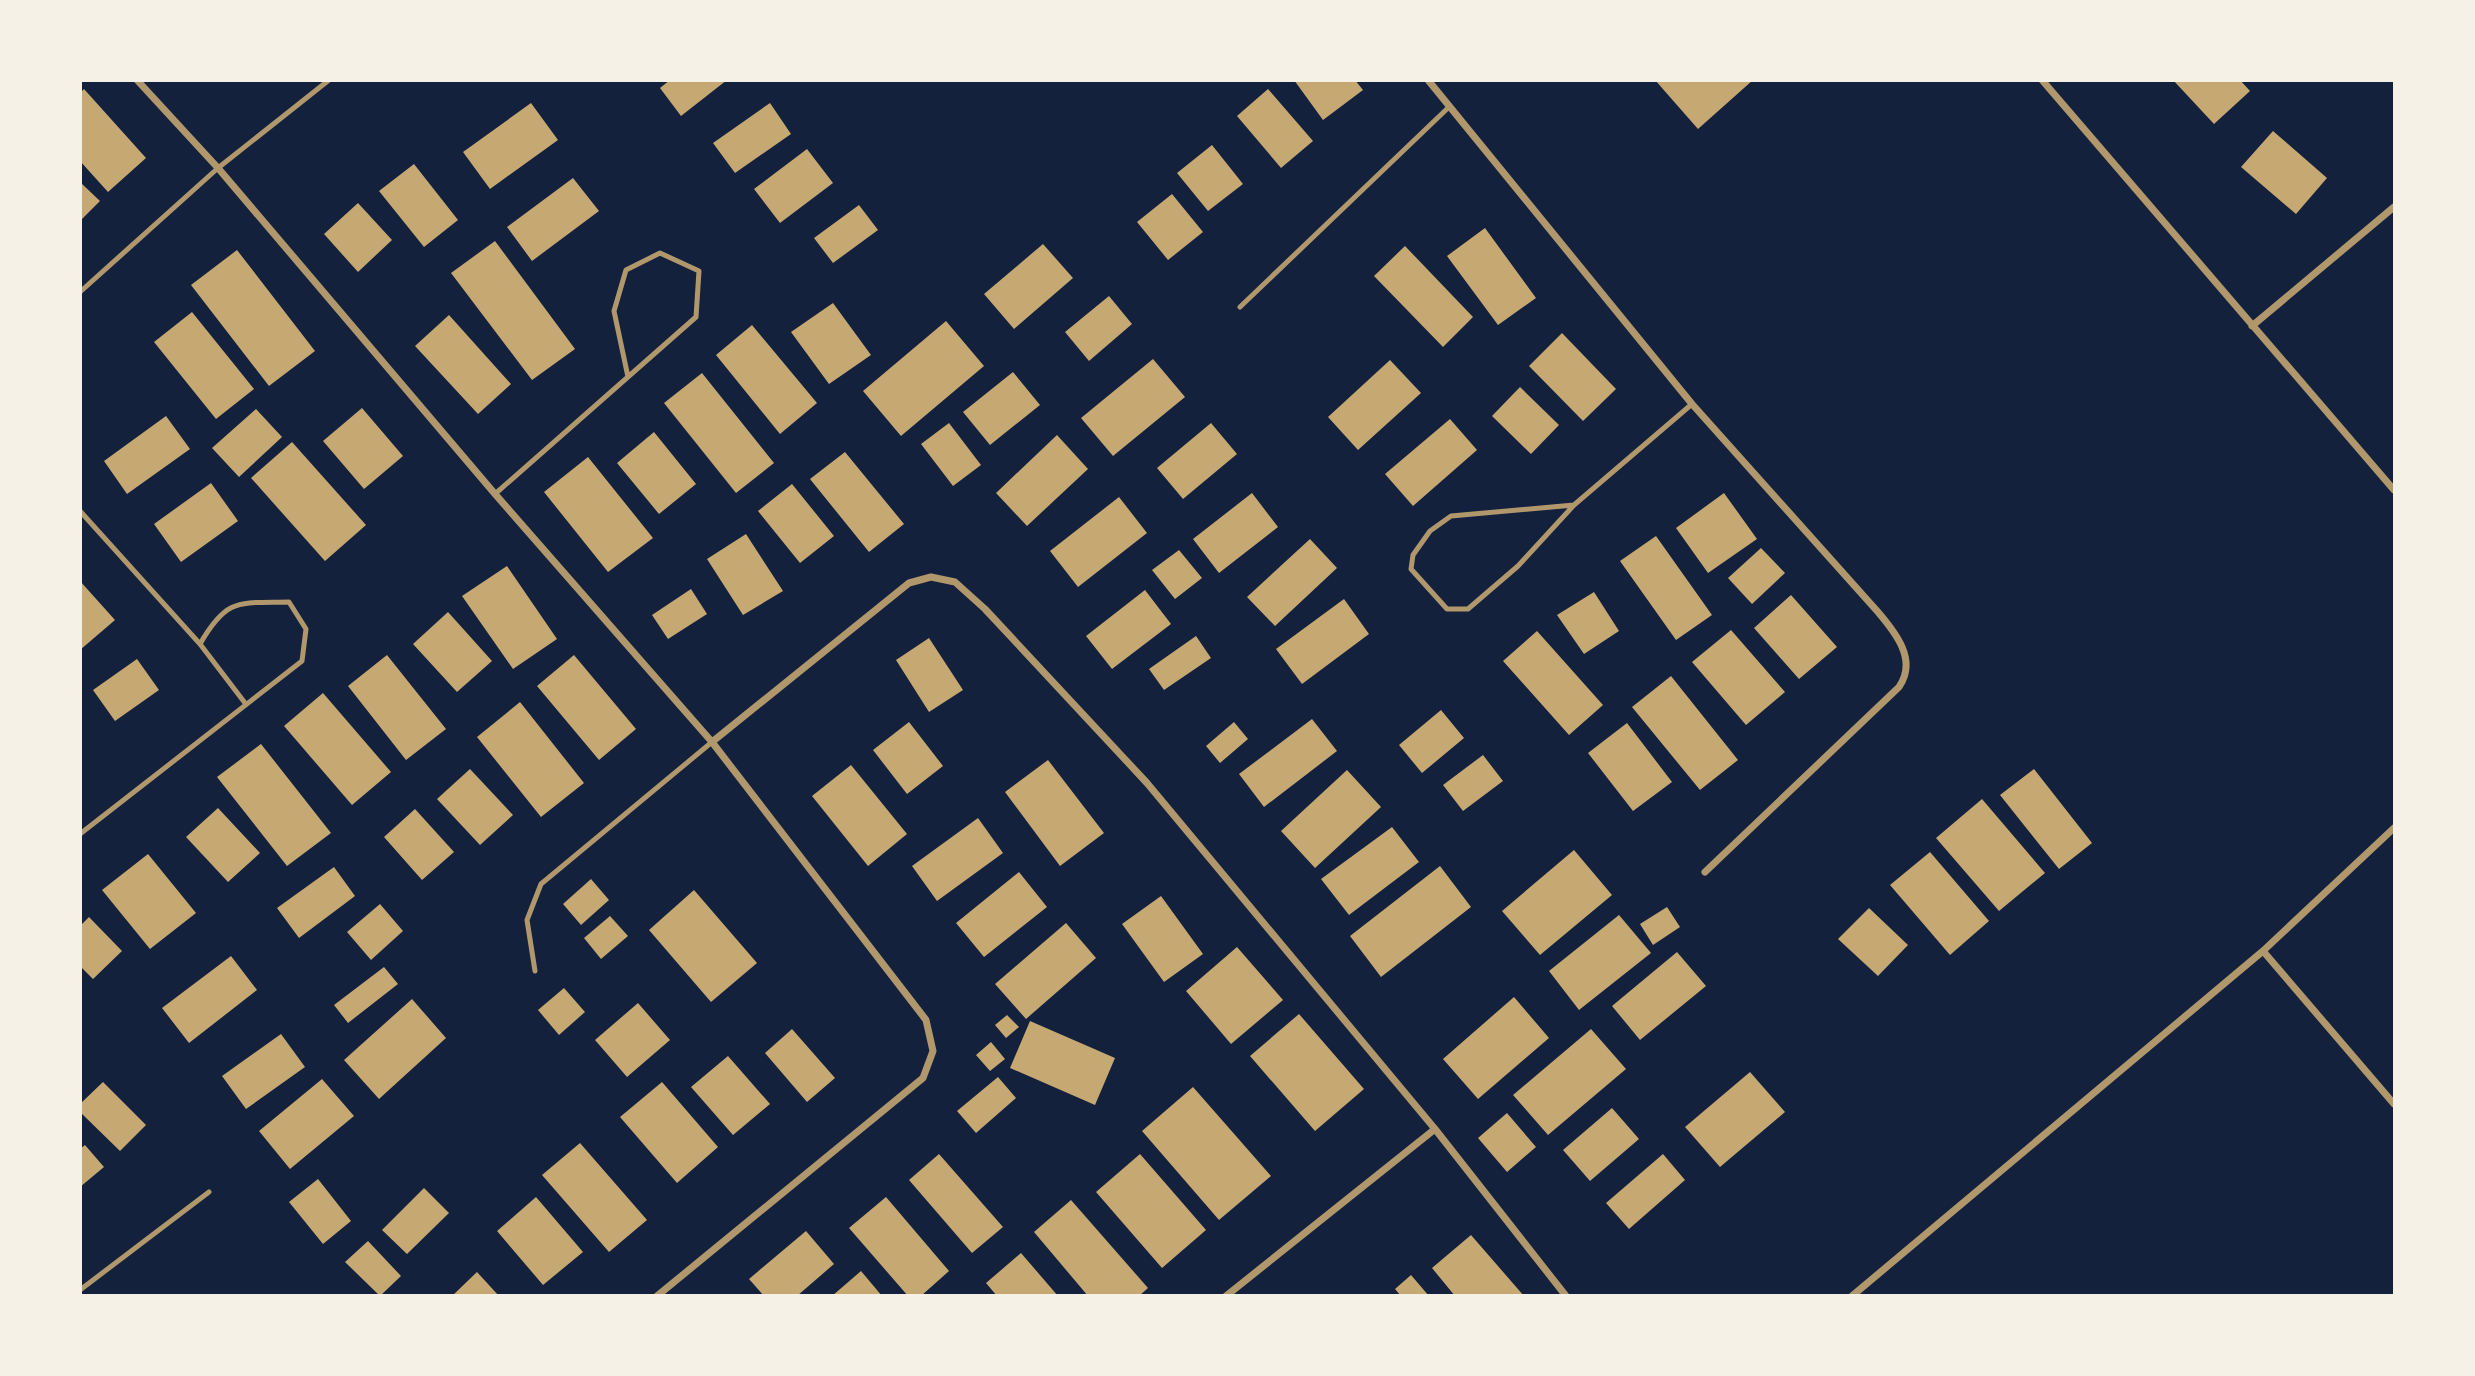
<svg xmlns="http://www.w3.org/2000/svg" width="2475" height="1376" viewBox="0 0 2475 1376" font-family="'Noto Serif',serif">
<style>
.building{fill:#c6a872}
.lines{fill:none;stroke-linecap:round;stroke-linejoin:round}
.service{stroke:#b1986c;stroke-width:5}
.minor{stroke:#b1986c;stroke-width:7}
</style>
<rect width="100%" height="100%" fill="#14213d"/>
<path class="building" d="M670,80h57l-46,36 -21,-28z
M1294,80h61l8,10 -40,30z
M1655,80h98l-55,49z
M2173,80h67l10,11 -36,33z
M84,89l62,69 -38,34 -28,-31v-68z
M1268,89l45,52 -32,27 -44,-52z
M531,103l27,37 -68,49 -27,-37z
M770,103l21,31 -56,39 -22,-30z
M2273,131l54,47 -31,36 -55,-47z
M1212,145l31,39 -35,27 -31,-38z
M807,149l26,34 -53,40 -26,-34z
M414,164l44,56 -34,27 -45,-56z
M573,178l26,33 -67,50 -25,-34z
M80,182l20,19 -20,20z
M1172,194l31,38 -35,28 -31,-38z
M358,203l34,37 -34,32 -34,-38z
M859,205l19,25 -45,33 -19,-25z
M1485,228l51,70 -38,27 -51,-69z
M495,241l80,108 -43,31 -81,-107z
M1043,244l30,34 -59,51 -30,-35z
M1405,246l68,71 -30,30 -69,-71z
M237,250l78,101 -46,35 -78,-101z
M1109,296l23,28 -43,37 -24,-29z
M833,303l38,52 -42,29 -38,-52z
M192,312l62,77 -38,30 -62,-77z
M449,315l62,69 -33,30 -63,-68z
M946,321l38,45 -83,70 -38,-45z
M752,325l65,78 -37,31 -64,-79z
M1562,333l54,56 -33,32 -54,-55z
M1153,359l32,38 -72,59 -32,-38z
M1390,360l31,33 -63,57 -30,-33z
M1013,372l27,33 -50,40 -27,-33z
M702,373l72,90 -38,30 -72,-90z
M1520,387l39,38 -28,29 -39,-38z
M362,408l41,48 -39,33 -41,-48z
M256,409l26,28 -43,40 -27,-29z
M166,416l24,33 -63,45 -23,-33z
M1450,419l27,31 -64,56 -28,-32z
M949,423l32,42 -28,21 -32,-42z
M1211,423l26,31 -54,45 -26,-31z
M654,432l42,52 -37,30 -42,-51z
M1057,435l31,34 -61,57 -31,-33z
M292,442l74,83 -41,36 -74,-83z
M845,452l59,72 -35,28 -59,-73z
M588,457l65,81 -45,34 -64,-80z
M211,483l27,38 -57,41 -27,-38z
M792,484l42,52 -34,27 -42,-52z
M1252,493l26,34 -59,46 -26,-34z
M1724,493l33,46 -49,34 -32,-45z
M1119,497l28,36 -69,54 -28,-36z
M746,534l37,57 -40,24 -36,-56z
M1656,536l56,79 -36,25 -56,-79z
M1310,539l27,29 -62,58 -28,-29z
M1761,548l24,25 -33,31 -24,-26z
M1179,550l23,28 -27,21 -23,-29z
M507,566l50,73 -44,30 -51,-73z
M80,581l35,39 -35,30z
M691,589l16,25 -39,25 -16,-24z
M1145,590l26,34 -59,45 -26,-33z
M1594,592l25,39 -35,23 -27,-39z
M1791,595l46,52 -38,32 -45,-51z
M1344,599l25,35 -67,50 -26,-35z
M448,612l44,49 -35,31 -44,-48z
M1731,630l54,62 -39,33 -54,-63z
M1537,631l66,74 -34,30 -66,-74z
M1196,636l15,22 -47,32 -15,-21z
M929,638l34,52 -34,22 -33,-52z
M387,655l59,74 -40,31 -58,-74z
M574,655l62,74 -37,31 -62,-74z
M137,659l22,31 -44,31 -22,-31z
M1671,676l67,84 -38,30 -68,-83z
M323,693l68,79 -39,33 -68,-79z
M520,702l64,81 -43,34 -64,-80z
M1441,710l23,28 -42,35 -23,-28z
M1312,719l25,32 -73,56 -25,-33z
M909,722l34,44 -36,28 -34,-44z
M1234,722l14,17 -28,24 -14,-17z
M1627,723l45,59 -39,29 -45,-58z
M261,744l70,89 -44,33 -70,-89z
M1483,755l20,26 -40,30 -20,-26z
M1048,760l56,73 -44,33 -55,-74z
M851,765l56,69 -39,32 -56,-70z
M470,769l43,46 -33,30 -43,-46z
M2034,769l58,74 -33,26 -59,-74z
M1347,770l34,37 -66,61 -34,-37z
M1982,799l63,74 -46,38 -63,-73z
M218,808l42,45 -32,29 -42,-45z
M415,809l39,43 -32,28 -38,-43z
M978,818l25,35 -66,48 -25,-35z
M1392,827l27,35 -70,53 -28,-36z
M1574,850l38,45 -72,60 -38,-44z
M1930,852l59,69 -39,34 -60,-70z
M148,854l48,59 -46,36 -48,-59z
M1440,866l31,41 -90,70 -31,-41z
M334,867l21,29 -56,42 -22,-30z
M1019,872l28,35 -63,50 -28,-34z
M591,879l18,21 -28,25 -18,-21z
M694,890l63,73 -46,39 -62,-72z
M1161,896l42,58 -39,28 -42,-58z
M380,904l23,27 -32,29 -24,-28z
M1667,907l13,20 -27,18 -13,-21z
M1869,908l39,37 -30,31 -40,-37z
M1619,915l32,38 -72,57 -30,-39z
M610,916l18,20 -27,23 -17,-21z
M89,917l33,34 -29,28 -13,-13v-40z
M1066,923l30,35 -70,61 -31,-35z
M1237,947l46,53 -52,44 -45,-53z
M1677,952l29,34 -66,54 -28,-34z
M231,956l26,34 -68,53 -27,-35z
M384,967l14,17 -50,39 -14,-18z
M564,988l21,24 -26,23 -21,-25z
M1514,997l35,41 -71,61 -35,-40z
M412,999l34,39 -67,61 -35,-39z
M638,1003l32,37 -43,37 -32,-37z
M1299,1014l65,75 -49,42 -65,-75z
M1007,1015l12,12 -13,11 -11,-13z
M1030,1021l85,37 -20,47 -85,-37z
M792,1029l43,49 -28,24 -42,-49z
M1591,1029l35,40 -78,66 -35,-40z
M281,1034l24,33 -59,42 -24,-33z
M991,1042l14,17 -15,12 -14,-16z
M728,1056l42,48 -37,31 -42,-48z
M1750,1072l35,40 -65,55 -35,-40z
M998,1077l18,21 -40,35 -19,-22z
M322,1079l32,37 -64,53 -31,-38z
M103,1082l43,43 -26,26 -40,-39v-8z
M662,1082l56,65 -41,36 -57,-66z
M1193,1087l78,89 -52,44 -77,-89z
M1612,1108l27,31 -49,42 -27,-31z
M1507,1113l29,34 -29,25 -29,-34z
M580,1143l67,77 -38,32 -67,-77z
M85,1145l19,22 -24,20v-38z
M939,1154l64,73 -31,26 -63,-73z
M1140,1154l66,76 -44,38 -66,-76z
M1663,1154l22,26 -56,49 -23,-26z
M318,1179l33,42 -28,23 -34,-42z
M424,1188l25,25 -42,41 -25,-24z
M536,1197l47,55 -40,33 -46,-54z
M886,1197l63,74 -28,25h-13l-59,-68z
M1071,1200l77,88 -9,8h-51l-54,-64z
M806,1231l28,33 -37,32h-33l-15,-17z
M1471,1235l53,61h-69l-23,-28z
M368,1241l33,35 -21,20 -35,-34z
M1021,1253l37,43h-61l-11,-13z
M861,1271l21,25h-50z
M477,1272l22,24h-47z
M1411,1275l18,21h-28l-6,-7z"/>
<g class="lines">
<path class="service" d="M80,292l138,-124 111,-88
M1240,307l210,-201
M495,494l201,-177 3,-46 -39,-18 -34,17 -12,41 14,66
M1574,505l-123,11 -21,15 -17,24 -2,14 36,40h21l50,-43 56,-61 118,-101
M80,511l120,133
M80,834l222,-173 4,-32 -17,-27c-50,1 -62,-5 -89,42l45,59
M535,971l-8,-51 14,-36 171,-142
M80,1290l129,-98"/>
<path class="minor" d="M137,80l81,88 277,326 217,248 214,278 7,31 -10,27 -266,218
M1428,80l264,324 186,208c17,20 40,48 21,75l-194,185
M2042,80l352,410
M2252,326l142,-119
M712,742l197,-159 22,-6 24,5 30,27 162,174 288,346 131,167
M2263,951l131,153
M1226,1296l209,-167
M1852,1296l411,-345 131,-123"/>
</g>
<rect width="2475" height="1376" fill="none" stroke="#f6f1e7" stroke-width="164"/>
</svg>
